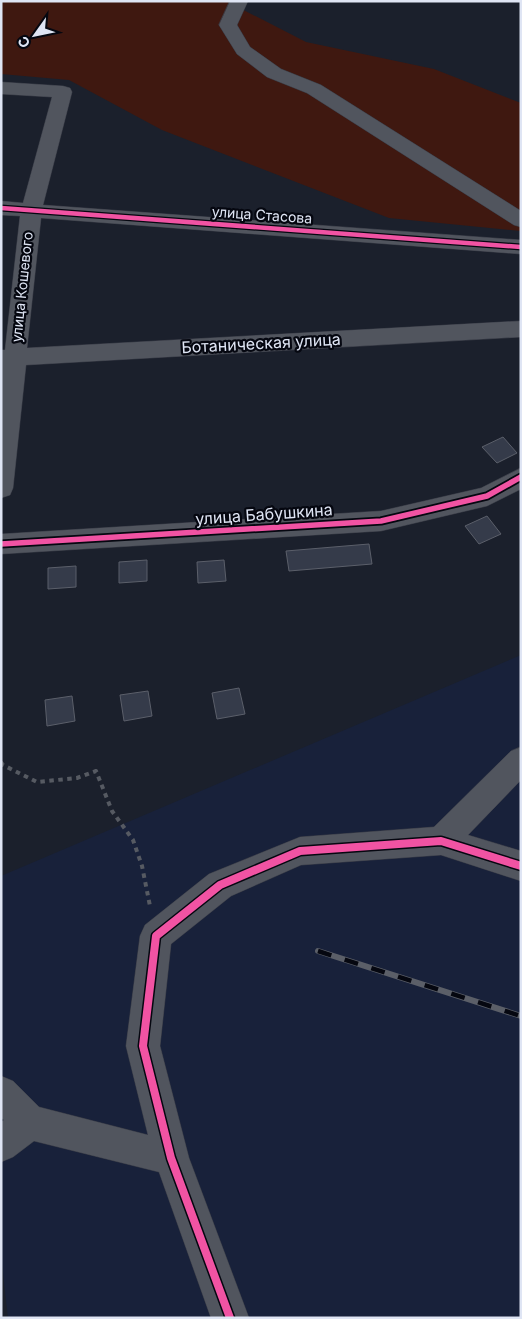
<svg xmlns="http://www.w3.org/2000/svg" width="522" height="1319" viewBox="0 0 522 1319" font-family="Inter,sans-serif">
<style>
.built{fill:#18213a}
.green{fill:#3f1810}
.building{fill:#353b4a;stroke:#5b5f6a}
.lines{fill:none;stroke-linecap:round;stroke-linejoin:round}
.street-casing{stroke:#373a45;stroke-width:1}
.path{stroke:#565a62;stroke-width:4;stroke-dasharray:4.5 4.5;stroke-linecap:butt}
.street{fill:#51555e;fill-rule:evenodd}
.rail-casing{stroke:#5b5f68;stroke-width:6}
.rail{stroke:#050710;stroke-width:4.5;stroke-dasharray:14;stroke-linecap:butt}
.cycleway-far2-casing{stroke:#050710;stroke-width:7}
.cycleway-far1-casing{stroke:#050710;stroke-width:9}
.cycleway-casing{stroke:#050710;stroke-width:11}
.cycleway-far2{stroke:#f153a3;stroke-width:4.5}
.cycleway-far1{stroke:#f153a3;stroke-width:5.5}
.cycleway{stroke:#f153a3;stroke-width:8}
.labels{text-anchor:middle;stroke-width:4.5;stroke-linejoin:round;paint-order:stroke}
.far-street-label{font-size:14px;fill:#dfe5f4;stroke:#050710}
.street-label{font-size:16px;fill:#dfe5f4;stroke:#050710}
</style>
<rect width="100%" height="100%" fill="#1b202c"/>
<path class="built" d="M521,655v663h-513l-7,-63v-379z"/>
<path class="green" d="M1,1h225l80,41 128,27 87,34v128l-132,-13 -227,-88 -93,-50 -68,-6z"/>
<path class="building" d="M503,437l14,16 -20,10 -15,-16z
M487,516l14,18 -22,10 -14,-18z
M369,544l3,20 -83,7 -3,-20z
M147,560v21l-28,2v-21z
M224,560l2,21 -28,2 -1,-21z
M76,566v21l-28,2v-21z
M239,688l6,26 -28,5 -5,-26z
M148,691l4,25 -28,5 -4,-26z
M72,696l3,25 -28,5 -2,-26z"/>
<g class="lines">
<defs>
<path id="street" d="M230,1h18l-11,24 13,22 31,22 40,16 200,126v16l-7,-2 -207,-132 -40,-16 -30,-23 -18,-29z
M1,82l62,4 7,2 2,4 -29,113 478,35v14l-480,-36 -14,130 494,-27v16l-495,28 -13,123 -3,7 -9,3v-148h4l15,-134 -19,-1v-14l22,2 29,-106 -51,-3z
M521,468v21l-34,17 -106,25 -380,23v-20l380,-23 100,-23z
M521,747v33l-53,55 53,16v30l-80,-26 -140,10 -70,31 -60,48 -11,102 29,112 60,160h-38l-52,-146 -125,-31 -21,16 -12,5v-40l3,-2 -3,-2v-42l12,5 26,26 109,28 -22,-89 14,-110 5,-11 64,-51 91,-37 134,-10 77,-76z"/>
</defs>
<use href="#street" class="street-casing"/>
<path class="path" d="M1,762l2,3 34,17 40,-4 19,-7 16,40 21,29 9,26 8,40"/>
<use href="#street" class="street"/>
<defs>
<path id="rail" d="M318,951l203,65"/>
</defs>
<use href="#rail" class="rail-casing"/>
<use href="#rail" class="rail"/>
<defs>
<path id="cycleway-far2" d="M1,208l520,39"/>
<path id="cycleway-far1" d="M1,544l380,-23 106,-25 34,-19"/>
<path id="cycleway" d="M230,1318l-59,-160 -28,-112 13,-110 64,-51 80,-34 141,-10 80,25"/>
</defs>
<use href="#cycleway-far2" class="cycleway-far2-casing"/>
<use href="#cycleway-far1" class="cycleway-far1-casing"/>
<use href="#cycleway" class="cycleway-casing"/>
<use href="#cycleway-far2" class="cycleway-far2"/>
<use href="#cycleway-far1" class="cycleway-far1"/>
<use href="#cycleway" class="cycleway"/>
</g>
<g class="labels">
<g class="far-street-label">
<text transform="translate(262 215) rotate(4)" y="5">улица Стасова</text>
<text transform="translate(22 287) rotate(-84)" y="5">улица Кошевого</text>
</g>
<g class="street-label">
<text transform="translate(261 343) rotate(-3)" y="6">Ботаническая улица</text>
<text transform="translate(264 514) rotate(-4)" y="6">улица Бабушкина</text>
</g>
</g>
<rect width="522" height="1319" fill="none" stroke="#dfe5f4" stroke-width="5"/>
<g transform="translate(35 35) rotate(237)" stroke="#050710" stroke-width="4" paint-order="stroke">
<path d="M0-4L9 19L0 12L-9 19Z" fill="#dfe5f4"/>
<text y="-8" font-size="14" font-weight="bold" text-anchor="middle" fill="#dfe5f4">С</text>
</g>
</svg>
